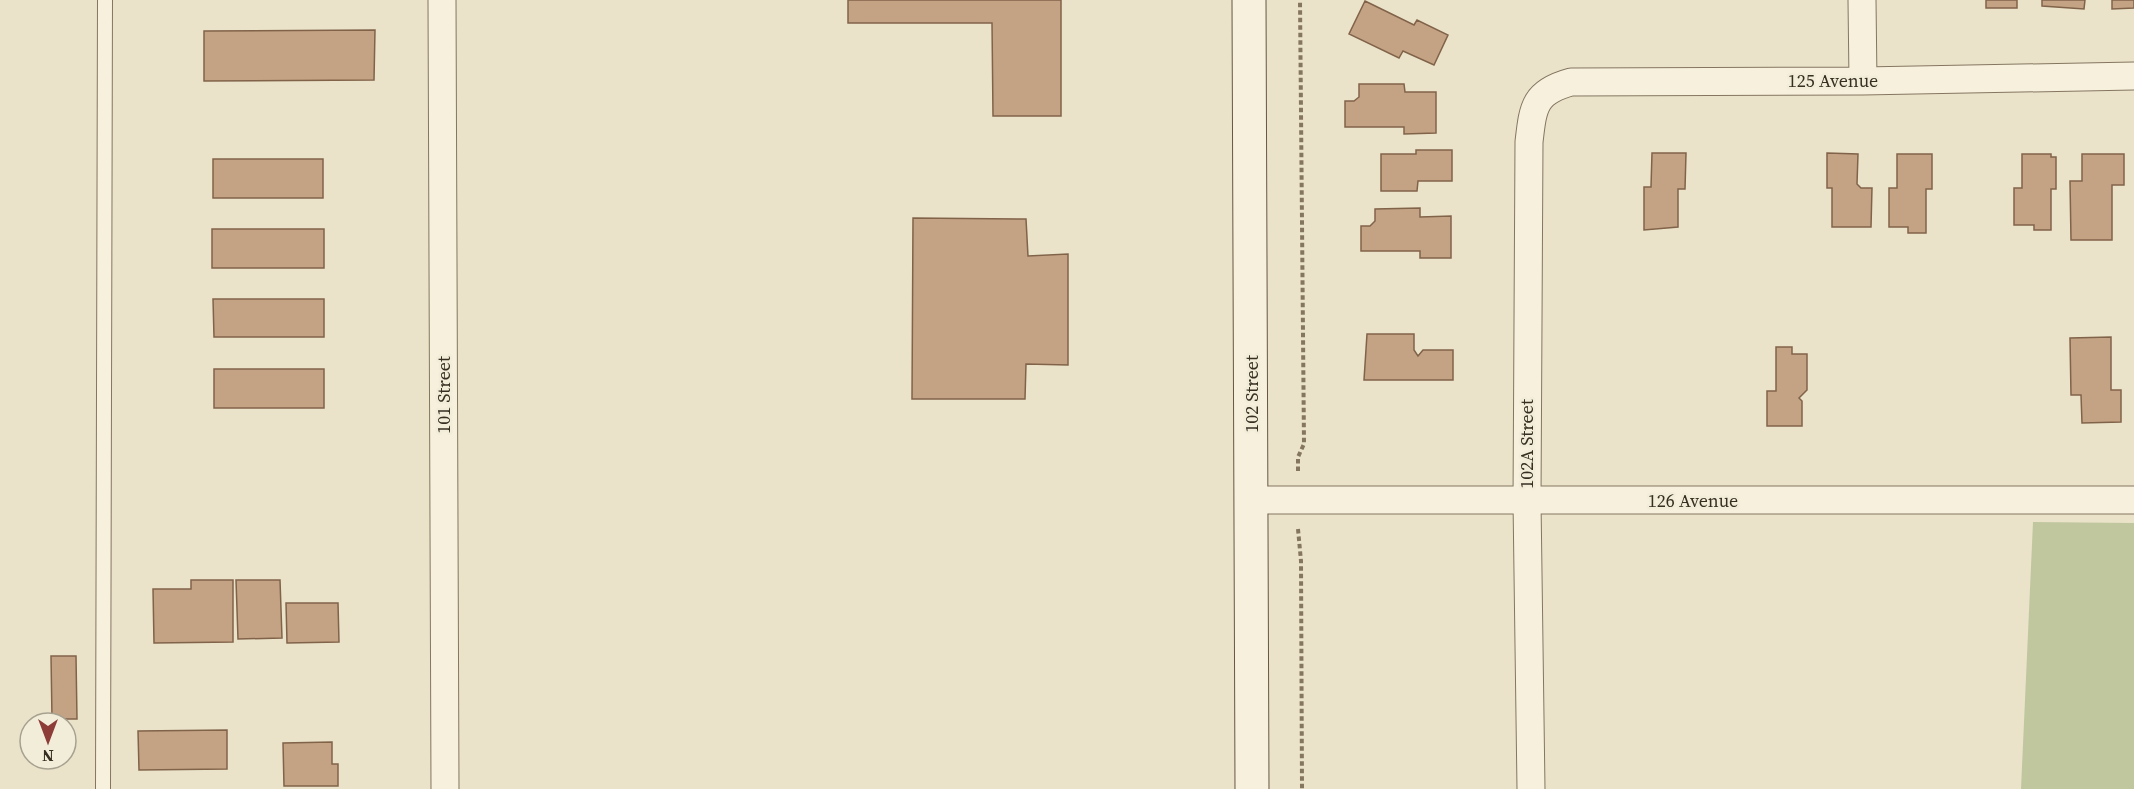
<svg xmlns="http://www.w3.org/2000/svg" width="2134" height="789" viewBox="0 0 2134 789" font-family="'Source Serif 4',serif">
<style>
.green{fill:#c0c79f}
.building{fill:#c4a384;stroke:#816349;stroke-width:1.5}
.lines{fill:none;stroke-linecap:round;stroke-linejoin:round}
.lane-casing{stroke:#857660;stroke-width:16}
.street-casing{stroke:#857660;stroke-width:29}
.secondary-casing{stroke:#675743;stroke-width:35}
.path{stroke:#857660;stroke-width:4;stroke-dasharray:4.5 3;stroke-linecap:butt}
.lane{stroke:#f6f0dd;stroke-width:14}
.street{stroke:#f6f0dd;stroke-width:27}
.secondary{stroke:#f6f0dd;stroke-width:33}
.labels{text-anchor:middle;stroke-width:5;stroke-linejoin:round;paint-order:stroke}
.street-label{font-size:18px;fill:#372e22;stroke:#f2edd9}
</style>
<rect width="100%" height="100%" fill="#eae3ca"/>
<path class="green" d="M2033,522l101,1v266h-113z"/>
<path class="building" d="M848,0h213v116h-68l-1,-93h-144z
M1986,0h31v8h-31z
M2042,0h43l-1,9 -42,-3z
M2112,0h22v8l-22,1z
M1365,1l49,24 3,-5 31,15 -14,30 -31,-14 -4,7 -50,-24z
M375,30l-1,50 -170,1v-50z
M1359,84h45l1,8h31v41l-32,1v-7h-59v-26h9l5,-4z
M1416,150h36v31h-34l-1,10h-36v-37h35z
M1652,153h34l-1,36h-7v38l-34,3v-43h7z
M1827,153l31,1 -1,30 4,4h11l-1,39h-39v-39h-5z
M1897,154h35v35h-6v44h-18v-6h-19v-39h8z
M2022,154h29v3h5v32h-5v41h-17v-5h-20v-37h8z
M2082,154h42v31h-12v55h-41l-1,-59h12z
M213,159h110v39h-110z
M1420,208v9l31,-1v42h-31v-7h-59v-25h9l5,-5v-12z
M913,218l113,1 2,37 40,-2v111l-42,-1 -1,35h-113z
M212,229h112v39h-112z
M213,299h111v38h-110z
M1367,334h47v16l4,6 5,-6h30v30h-89z
M2111,337v53h10v32l-39,1 -1,-28h-10l-1,-57z
M1776,347h16v7h15v36l-8,8 3,3v25h-35v-35h9z
M214,369h110v39h-110z
M191,580h42v62l-79,1 -1,-54h38z
M236,580h44l2,58 -44,1z
M286,603h52l1,39 -52,1z
M51,656h25l1,63h-25z
M227,730v39l-88,1 -1,-39z
M332,742v22h6v22h-54l-1,-43z"/>
<g class="lines">
<defs>
<path id="lane" d="M103,789l2,-789"/>
<path id="street" d="M442,0l3,789
M1862,0l1,81
M1252,500h882
M1531,789l-4,-288 2,-359c4,-35 5,-50 42,-60l292,-1 271,-5"/>
<path id="secondary" d="M1249,0l3,789"/>
</defs>
<use href="#lane" class="lane-casing"/>
<use href="#street" class="street-casing"/>
<use href="#secondary" class="secondary-casing"/>
<path class="path" d="M1298,471v-14l6,-13 -4,-444
M1298,529l3,32 1,228"/>
<use href="#lane" class="lane"/>
<use href="#street" class="street"/>
<use href="#secondary" class="secondary"/>
</g>
<g class="labels">
<g class="street-label">
<text x="1833" y="87">125 Avenue</text>
<text transform="translate(1252 394) rotate(-90)" y="6">102 Street</text>
<text transform="translate(444 395) rotate(-90)" y="6">101 Street</text>
<text transform="translate(1527 444) rotate(-90)" y="6">102A Street</text>
<text x="1693" y="507">126 Avenue</text>
</g>
</g>
<g transform="translate(48 741) rotate(180)"><circle r="28" fill="#f2edd9" stroke="#a7a190" stroke-width="1.5"/>
<path d="M0-4.5L10 22L0 15L-10 22Z" fill="#8d3c37"/>
<text y="-9" font-size="16" font-weight="bold" text-anchor="middle" fill="#372e22">N</text>
</g>
</svg>
